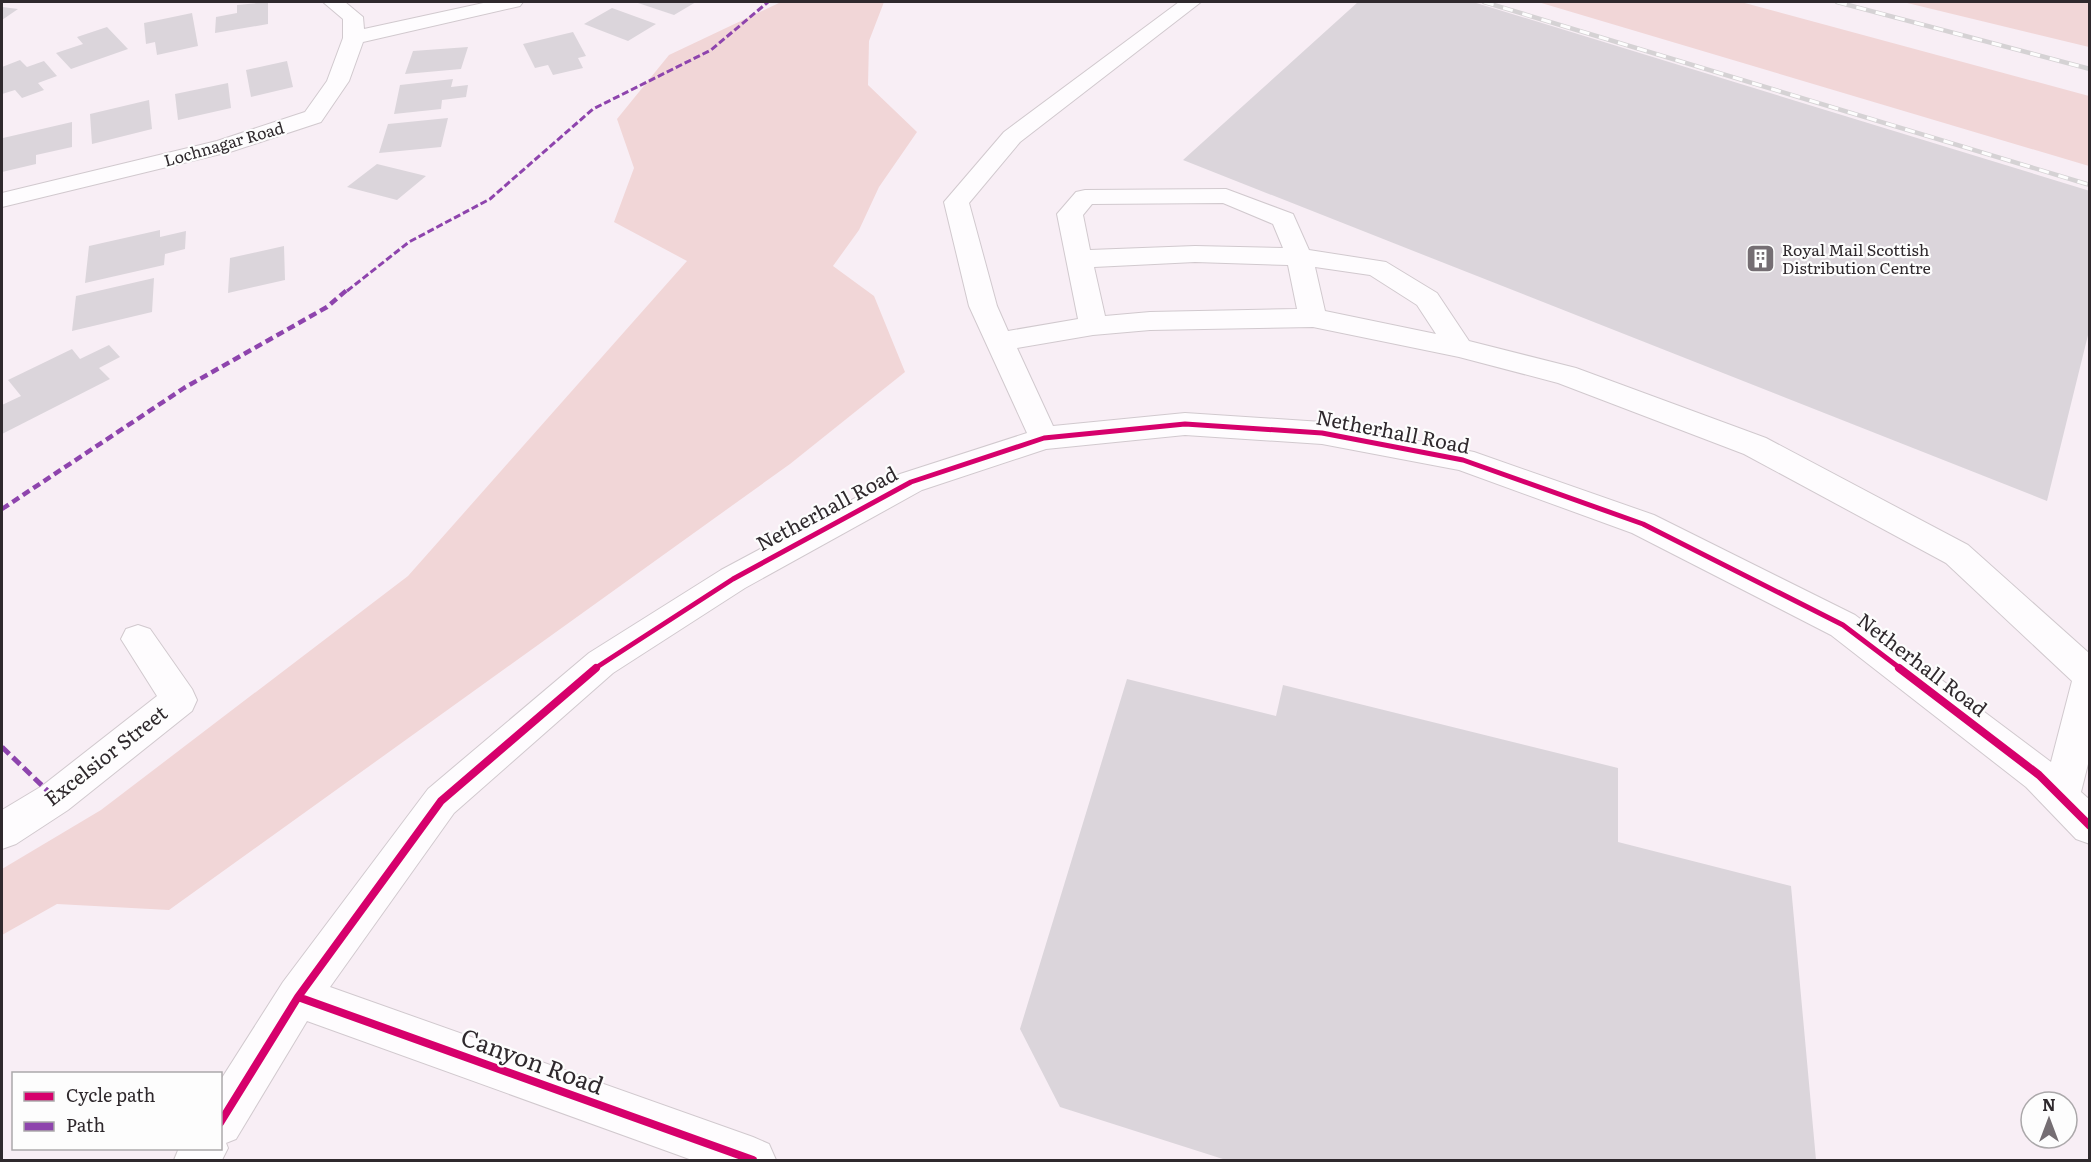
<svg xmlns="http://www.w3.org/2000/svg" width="2091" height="1162" viewBox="0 0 2091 1162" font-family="Literata,serif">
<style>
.green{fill:#f1d6d7}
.building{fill:#dbd5db}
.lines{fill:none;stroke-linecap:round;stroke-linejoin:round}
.minor-casing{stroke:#d1c9ce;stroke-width:2}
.minor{fill:#fefcfe;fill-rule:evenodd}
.rail-casing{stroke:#d5d2d4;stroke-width:4.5}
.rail{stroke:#fdfdfd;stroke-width:3;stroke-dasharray:10;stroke-linecap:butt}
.quiet-far2{stroke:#8e44ad;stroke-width:3;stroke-dasharray:7 3;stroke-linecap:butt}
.quiet-far1{stroke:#8e44ad;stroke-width:4.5;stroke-dasharray:8 4.5;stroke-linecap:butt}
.quiet{stroke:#8e44ad;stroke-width:5;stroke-dasharray:10 5;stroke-linecap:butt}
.cycleway-far1-casing{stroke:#fdfdfd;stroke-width:9}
.cycleway-casing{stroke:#fdfdfd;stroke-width:11}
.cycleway-far1{stroke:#d6006c;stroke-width:5}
.cycleway{stroke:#d6006c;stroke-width:8}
.labels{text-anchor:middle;stroke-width:4.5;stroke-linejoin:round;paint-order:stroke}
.far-street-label{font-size:16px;fill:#2f292d;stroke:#fdfdfd}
.far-poi-label{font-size:16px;fill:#2f292d;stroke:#fdfdfd;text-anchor:start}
.street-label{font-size:20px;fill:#2f292d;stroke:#fdfdfd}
.near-street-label{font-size:24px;fill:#2f292d;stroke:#fdfdfd}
</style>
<rect width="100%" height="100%" fill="#f8eef5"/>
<path class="green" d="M781,2h103l-15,39 -1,44 49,47 -38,55 -20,43 -26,36 41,30 31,76 -115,92 -621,446 -112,-6 -55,31v-66l99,-59 307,-234 279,-315 -73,-39 20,-54 -17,-49 52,-64z
M1538,2h203l348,94v70z
M1903,2h186v45z"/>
<path class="building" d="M268,2v22l-53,9 1,-16 21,-4v-8z
M635,2h61l-22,13z
M1358,2h115l617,189v136l-43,174 -864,-341z
M2,7l16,2 -16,11z
M612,8l44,16 -28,17 -44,-17z
M192,13l6,33 -41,9 -2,-13 -9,2 -2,-21z
M107,27l21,22 -57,20 -15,-16 27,-9 -6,-7z
M573,32l13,24 -8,2 5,10 -30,7 -5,-10 -13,3 -12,-24z
M468,47l-7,22 -56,5 8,-23z
M20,60l7,7 17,-6 13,15 -19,7 6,7 -22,8 -7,-8 -13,4v-27z
M287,61l6,26 -42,10 -5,-27z
M453,79l-2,8 17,-2 -2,12 -24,3 -1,9 -47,5 6,-29z
M228,83l3,25 -53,12 -3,-26z
M149,100l3,29 -60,15 -2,-30z
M448,118l-7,29 -62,6 9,-29z
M72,122v25l-36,8v9l-34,8 1,-34z
M377,164l49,12 -29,24 -50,-13z
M160,230v7l26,-6 -1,18 -20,5 -1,11 -79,18 4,-37z
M284,246l1,34 -57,13 2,-35z
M154,278l-2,34 -80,19 4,-35z
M109,345l11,12 -21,11 11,11 -108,55v-29l19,-9 -13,-16 64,-31 8,10z
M1127,679l149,37 7,-31 335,83v74l173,44 25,274h-590l-166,-53 -40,-78z"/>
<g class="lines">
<defs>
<path id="minor" d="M323,2h22l18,15 1,12 124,-27h35l-3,4 -157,36 -14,39 -28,41 -88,29 -231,56v-14l215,-52 88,-29 22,-31 16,-43v-19z
M1179,2h22l-181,140 -51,61 28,103 11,25 70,-12 -21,-105 19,-22 9,-2 141,-1 67,25 16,36 77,12 51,31 32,48 107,27 190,70 202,107 122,109v102l-9,36 9,8v44l-14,-5 -50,-52 -195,-152 -199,-102 -173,-63 -137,-26 -137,-9 -139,14 -124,41 -177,98 -132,85 -159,140 -124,174 423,150 16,7 7,16h-84l-385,-139 -71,118 -10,4 2,5 -6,12h-48l5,-12h41v-67l63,-99 145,-193 161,-136 132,-83 179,-96 127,-41 -58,-127 -25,-104 60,-70zM1223,203l50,21 10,24 -88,-2 -105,4 -7,-35 9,-11zM1195,262l93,3 9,44 -147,3 -45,4 -11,-49zM1315,267l55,8 47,30 19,29 -111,-23zM1313,327l146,30 99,26 186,71 202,109 126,118 -21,81 -196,-147 -201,-100 -180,-63 -152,-30 -137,-9 -132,13 -36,-78 76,-13 57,-5z
M138,625l12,4 42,60 5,11 -5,11 -124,99 -52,34 -14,5v-39l40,-24 115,-90 -36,-57 5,-10z"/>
</defs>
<use href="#minor" class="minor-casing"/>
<use href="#minor" class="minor"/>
<defs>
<path id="rail" d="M1484,2l606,183
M1837,2l253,67"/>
</defs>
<use href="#rail" class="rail-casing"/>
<use href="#rail" class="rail"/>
<path class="quiet-far2" d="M347,291l62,-49 81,-43 103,-90 118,-59 57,-48"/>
<path class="quiet-far1" d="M2,509l182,-121 143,-81 21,-18"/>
<path class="quiet" d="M2,747l53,51"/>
<defs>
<path id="cycleway-far1" d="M594,669l139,-90 178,-97 133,-44 141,-14 137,9 141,27 180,64 200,101 58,44"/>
<path id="cycleway" d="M1899,668l140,107 51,51
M298,997l455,163
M220,1123l78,-126 143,-196 155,-133"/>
</defs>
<use href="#cycleway-far1" class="cycleway-far1-casing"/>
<use href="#cycleway" class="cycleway-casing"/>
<use href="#cycleway-far1" class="cycleway-far1"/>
<use href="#cycleway" class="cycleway"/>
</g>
<defs>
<symbol id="building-square" viewBox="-11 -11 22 22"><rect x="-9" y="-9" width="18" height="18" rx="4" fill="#756e73" stroke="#fdfdfd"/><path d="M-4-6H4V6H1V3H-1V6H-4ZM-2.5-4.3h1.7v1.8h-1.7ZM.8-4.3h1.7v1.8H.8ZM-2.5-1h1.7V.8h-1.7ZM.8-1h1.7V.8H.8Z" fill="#fff"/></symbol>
</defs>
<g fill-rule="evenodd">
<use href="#building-square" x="1744" y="242" width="33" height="33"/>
</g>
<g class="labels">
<g class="far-street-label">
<text transform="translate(224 144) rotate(-16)" y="6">Lochnagar Road</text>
</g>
<g class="far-poi-label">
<text x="1782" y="256">Royal Mail Scottish<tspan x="1782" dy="18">Distribution Centre</tspan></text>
</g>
<g class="street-label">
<text transform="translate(1393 432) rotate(11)" y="7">Netherhall Road</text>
<text transform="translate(827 509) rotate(-28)" y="7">Netherhall Road</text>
<text transform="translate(1922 665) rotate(37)" y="7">Netherhall Road</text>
<text transform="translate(106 756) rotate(-38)" y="7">Excelsior Street</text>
</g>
<g class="near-street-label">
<text transform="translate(532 1062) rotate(20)" y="8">Canyon Road</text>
</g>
</g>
<rect width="2091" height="1162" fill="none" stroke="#2f292d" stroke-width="6"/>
<rect x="12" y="1072" width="210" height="78" fill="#fdfdfd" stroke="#aba8aa" stroke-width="1.5"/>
<rect x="24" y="1092" width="30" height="9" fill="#d6006c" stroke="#aba8aa" stroke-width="1.5"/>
<text x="66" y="1102" font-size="18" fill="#2f292d">Cycle path</text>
<rect x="24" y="1122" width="30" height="9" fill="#8e44ad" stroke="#aba8aa" stroke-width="1.5"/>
<text x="66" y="1132" font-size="18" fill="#2f292d">Path</text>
<g transform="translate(2049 1120)"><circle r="28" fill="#fdfdfd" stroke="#aba8aa" stroke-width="1.5"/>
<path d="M0-4.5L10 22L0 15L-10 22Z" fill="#756e73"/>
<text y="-9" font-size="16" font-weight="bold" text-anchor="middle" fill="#2f292d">N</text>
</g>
</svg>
